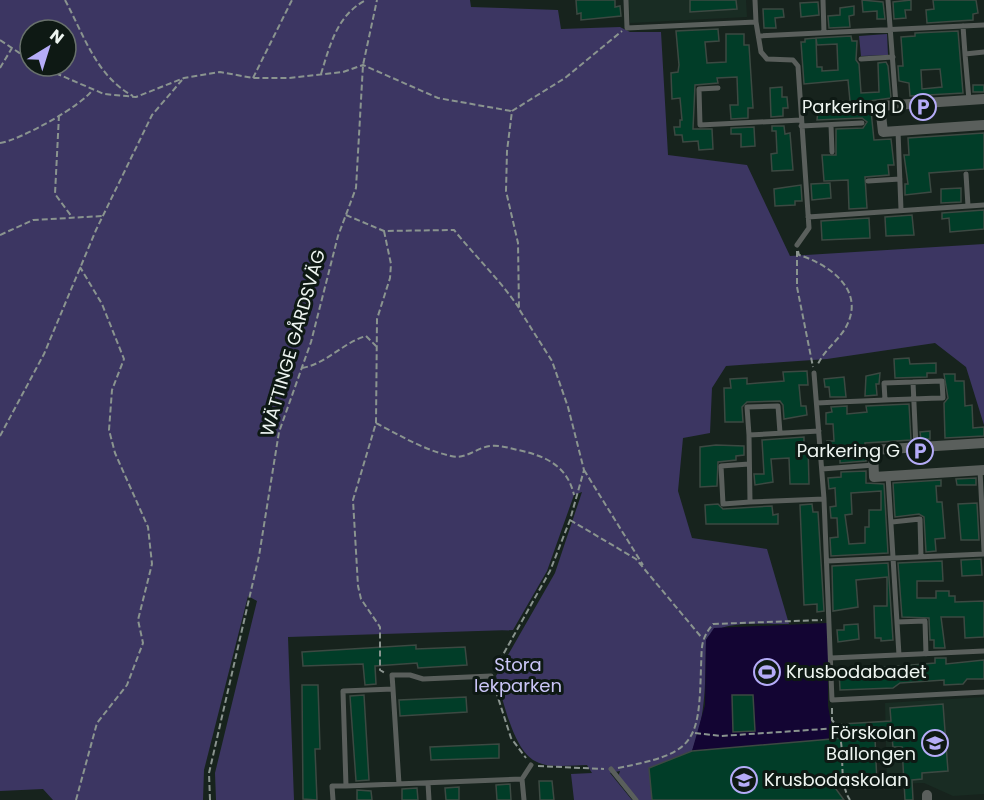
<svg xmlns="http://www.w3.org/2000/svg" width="984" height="800" viewBox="0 0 984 800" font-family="Poppins,sans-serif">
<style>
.built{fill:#192c23}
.green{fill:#3c3662;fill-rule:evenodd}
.water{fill:#130533}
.building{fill:#013d28;stroke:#3c4942;stroke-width:1.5;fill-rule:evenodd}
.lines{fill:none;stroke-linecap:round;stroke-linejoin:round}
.path{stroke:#8a948f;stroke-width:2;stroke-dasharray:6 3;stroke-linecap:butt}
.lane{stroke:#5a5f5c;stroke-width:5}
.street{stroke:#5a5f5c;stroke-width:10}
.labels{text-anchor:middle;stroke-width:6;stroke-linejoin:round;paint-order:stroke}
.poi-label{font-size:18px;fill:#eef5f1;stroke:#0e1914;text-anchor:end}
.street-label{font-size:18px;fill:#eef5f1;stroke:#0e1914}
.park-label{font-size:18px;fill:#cbc6f8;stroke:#0e1914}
</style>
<rect width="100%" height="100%" fill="#17231d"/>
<path class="built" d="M629,0h117l1,17 -117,6z
M984,697v97l-31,2 -29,-13 -37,1 -2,-81z"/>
<path class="green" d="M0,0h470l1,7 87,3 3,19 59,-2 10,5h31l7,123 79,10 43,91 194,-12v181l-18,-58 -31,-24 -108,16 -101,7 -14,22 -2,45 -27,5 -5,53 14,47 75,11 22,75c-23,1 -72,-6 -83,16 -1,39 1,74 -14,111l-32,13 -8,36h-14l-20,-23 2,-6 -10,2 22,27h-58l-3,-26 21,-1 -5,-8c-15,0 -38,4 -52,-4 -22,-11 -32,-62 -39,-85l59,-103 27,-81 -8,3 -27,76 -34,59 -225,7 6,163h-78l-1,-27 42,-172 -9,-5 -44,174 -1,30h-150l-10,-11 -43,2zM30,30h36v36h-36z
M887,34l1,21 -27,1 -2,-20z"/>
<path class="water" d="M828,623v83l6,33 -142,12 13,-46 1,-65 8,-12z"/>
<path class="building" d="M576,0h39v7l5,-1 1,10 -40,4v-7l-4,1z
M690,0h46l1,9 -47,3z
M862,0l21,2 2,17h-8v-8l-14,1z
M911,0v10h-6l1,8 -12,1 -1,-17z
M933,0h43l2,13 -5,1v6l-46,3 -1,-13 8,-1z
M818,2l1,13 -18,2 -1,-14z
M854,6v9l-5,1 1,11 -21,1 -1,-12 12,-1v-7z
M763,9h20l1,8 -9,1 1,10h-12z
M718,29l1,12 -14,1 2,21 19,-1v-28h18v11h5l4,63h-5v10l-17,1 -1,-14h8l-1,-28 -20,1 1,5 -23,2 -2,44h19l1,20 -14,1 -1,-9 -15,1 -1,-7h-7l-1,-8h6v-7h2l-2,-22 -8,1 -1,-26 7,-1 1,-7 -3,-34z
M958,31l5,62 -53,3 -1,-13 -10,-2 -1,-15h5l-2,-29 14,-1v-3zM940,69l2,18 -20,2 -1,-19z
M851,36l1,5h5l-1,19 3,4 2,29 18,-1 -1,-29 8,-1 2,4 3,32 -21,3 4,39 17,-1 3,26h-6l1,10 -24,2 2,31 -18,1 -1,-29 -24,1 -2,-26h14v-26l27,-1 4,-6 -5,-4 -45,2 2,-18 31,-1 -2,-21 -44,4 -3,-42h4v-3l11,-1 1,29h5v4l16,-1 -1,-26 -20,1 -1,-7z
M973,85h11v7h-11z
M782,87v10h5l1,11h-5v8l-12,1 -1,-29z
M772,126h12l1,8 5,-1 3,37 -21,1 -1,-17 6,-1 -1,-22h-4z
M754,127l1,19 -14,1v-13h-10v-6z
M984,133v36l-55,4 2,19 -26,3v-11h3l-4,-29h5l-1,-17z
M830,183l1,15 -19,2 -1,-16z
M801,185l1,16h-7v4l-20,1 -1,-17z
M961,188v14l-20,1v-14z
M984,210v19l-34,3 -1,-14 -7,1v-6z
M912,215l2,20 -28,1 -1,-19z
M869,218l1,20 -48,2 -1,-19z
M909,358l1,6 26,-1v10h-9v4l-32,1 -1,-19z
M807,371l1,14h-9l2,21h5l1,9 -23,4 -1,-14 -3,-4 -33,1 -5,5 1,15h-18l-1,-34h7l-1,-9 17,-1v6l37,-3 -1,-9z
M880,373l-1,11h-3l1,11 -12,1 1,-20z
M944,374h11v7h9l1,25 7,-1 1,23 11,-1v9l-39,2 -1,-35 4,-5z
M844,377l2,20h-16l-1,-10h-4l-1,-8z
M909,404l2,36 -46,3 1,18 -26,2v-5h-5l-1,-6h-6l-1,-11h7l-1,-17h-7v-11l6,-1 -1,-5 16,-1v8l20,-2 -1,-6z
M930,431v8h-9l-1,-7z
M804,437v8h4l1,39h-19l-1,-26 -18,1 2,23 -18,3 -1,-11h10l-2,-34z
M716,445l28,1v9l-8,1v4l-18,2 -1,24 -17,1v-40z
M866,471v12l18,1 4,69 -57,3 -1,-18 8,-1 -1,-19h-6l-1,-11 6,-1 -1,-18 -6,1 -1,-11 13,-1v-5zM881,491v19h-12v17h-4v16l-16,1 -4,-29 7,-1 -1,-21z
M976,478v7h-19l-1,-6z
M941,480v6h-5l1,16h5l3,36 -10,1 1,12 -10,1 -2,-35 -5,-3 -24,3 -2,-34z
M977,503l2,37h-18l-3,-36z
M718,504l5,5 49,-3 1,9 5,-1v10h-72l-1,-19z
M812,504l1,8h5l6,99 -7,1v-8l-13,1 -4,-100z
M981,559l1,16 -20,1 -1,-16z
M942,561l1,20h-26v17h19v-7h13v5h6v6l29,-1v36l-19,1 -1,-21h-23l4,31h-11v-8h-4l-1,-22 -27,-1 -4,-54z
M888,563l5,77 -12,1v-3h-6l-1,-32h13v-29l-31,3 2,27 -25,4 -1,-45z
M858,624l1,15 -21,3 -1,-12h7v-5z
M416,645v4l49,-2 2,18 -49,3 -1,-5 -42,3 1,18 -11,1 -2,-21 -60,2 -1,-14z
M935,658h11v6l38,-4v19h-17l-4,5 -19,1v-5l-44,3 -7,5 -53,2 -1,-20 23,-2v6l14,-1v-5l59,-5z
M302,685h16l2,64h-5l2,51 -14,-1z
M364,695l5,85 -13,1 -6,-85z
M732,695h21l2,36 -22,1z
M466,697l1,15 -67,4 -1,-16z
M943,704l5,67 -26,2v6l-10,1 1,20h-8l-3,-53h-9l-1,-10 -17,1 2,46 -44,1 11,15h-192l-3,-32 43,-17 151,-13 -1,-14 49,-3 -1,-13z
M499,744v14l-68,2 -1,-13z
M539,781h13l2,19h-14z
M510,784l1,16h-14l-1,-15z
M459,787v13h-13l-1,-12z
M417,788l1,12h-16v-11z
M357,790l14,1 1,9h-15z"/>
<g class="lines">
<path class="path" d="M65,0c19,35 31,76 68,96
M0,40l30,20
M39,66l65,28 32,3 48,-19 36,-6 33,6h36l54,-6 20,-7 75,33 73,13
M0,68l12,-20
M321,74c9,-29 16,-59 45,-74
M253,78l39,-78
M59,115l-4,79 17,23
M0,143c18,-2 84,-38 93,-54
M346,215l38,16 70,-1c22,27 46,50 65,78
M384,231l7,33 -1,14 -13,41 -1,104 -23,77 5,86 3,13 19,28v43l5,3
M0,235l33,-15 70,-4
M797,251v36l16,80
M798,251l1,4c29,9 66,34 48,70 -7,15 -22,23 -30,41
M302,368c24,-4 42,-26 64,-32l10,10
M376,423c25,13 48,27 75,33 15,4 26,-9 40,-10 9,-1 18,2 27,4 27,6 49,15 56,45
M0,436l44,-82 52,-124 56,-115 30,-35
M584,470l59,95
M570,520l66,39 66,79
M495,669l55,-98 20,-51 14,-50 -16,-63 -16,-46 -33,-52 -1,-66 -12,-52 1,-40 5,-40 53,-33 57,-47
M493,682l18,56 15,20
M832,708v12c18,21 3,57 18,80
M695,733l26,3 118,-8
M538,766l66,3
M618,768c77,-15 81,-24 83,-101 1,-20 -1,-27 12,-43l109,-4
M76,800l21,-77 30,-38 16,-42 -5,-23 14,-56 -4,-37 -33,-74 -6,-23 3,-40 12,-31 -22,-55 -22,-37
M210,800l-1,-27 50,-217 20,-124 32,-90 27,-106 18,-48 7,-123 14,-65"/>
<path class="lane" d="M626,0l1,28 129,-6 -1,-22
M823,0l1,33
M888,0l8,105
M756,22l5,30 6,7 26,1 5,6 11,162 -12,17
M963,26l2,28 19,-2
M759,36l225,-11
M965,54l4,46
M861,59l32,-2
M718,88l-19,1 1,36 101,-5
M831,125l1,27
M801,126l61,-3
M898,131l3,79
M966,174l2,32
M868,181l32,-2
M808,217l176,-12
M814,373l10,126 8,201 152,-8
M913,382l3,65
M817,403c42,-2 84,-4 126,-5l-1,-17 -58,2 1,17
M819,431l-70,4 1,67 74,-3
M749,435l-2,-28 31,-1 2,27
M749,464l-28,2 2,38 27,-2
M822,469l52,-4
M980,470l4,81
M888,476l11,179
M892,522l28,-3 1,38
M827,561l157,-7
M897,622l28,-1 1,33
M831,658l153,-7
M491,676l-68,3 -13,-4h-18l1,14 -50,2 3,95 176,-7 9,-14
M393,689l6,95
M611,769l25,31
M522,779l2,21
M428,783l1,17
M333,800l-1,-14h14"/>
<path class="street" d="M984,99l-104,7 3,26 101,-7
M984,443l-111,7 1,27 110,-7
M927,795v5"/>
</g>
<defs>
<symbol id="parking-ring" viewBox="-11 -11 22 22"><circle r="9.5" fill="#0e1914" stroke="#b5acf8" stroke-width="1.5"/><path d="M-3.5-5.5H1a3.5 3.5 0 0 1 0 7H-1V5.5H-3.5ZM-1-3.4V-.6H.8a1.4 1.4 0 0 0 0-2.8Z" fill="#b5acf8"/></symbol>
<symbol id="stadium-ring" viewBox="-11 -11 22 22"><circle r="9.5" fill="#0e1914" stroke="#b5acf8" stroke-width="1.5"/><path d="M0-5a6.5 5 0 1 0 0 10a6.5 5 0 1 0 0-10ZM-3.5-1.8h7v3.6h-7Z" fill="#b5acf8"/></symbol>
<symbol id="school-ring" viewBox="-11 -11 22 22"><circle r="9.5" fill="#0e1914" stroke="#b5acf8" stroke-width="1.5"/><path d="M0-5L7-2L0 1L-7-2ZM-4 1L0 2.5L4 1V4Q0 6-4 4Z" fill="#b5acf8"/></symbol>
</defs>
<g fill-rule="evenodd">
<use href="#parking-ring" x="908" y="92" width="30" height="30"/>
<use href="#parking-ring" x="905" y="436" width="30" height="30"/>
<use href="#stadium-ring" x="752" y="657" width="30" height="30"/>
<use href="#school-ring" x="920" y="728" width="30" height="30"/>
<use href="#school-ring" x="729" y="765" width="30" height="30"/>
</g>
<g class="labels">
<g class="poi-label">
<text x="904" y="113">Parkering D</text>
<text x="900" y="457">Parkering G</text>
<text x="786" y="678" text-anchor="start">Krusbodabadet</text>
<text x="916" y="739">Förskolan<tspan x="916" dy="21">Ballongen</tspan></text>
<text x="764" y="786" text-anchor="start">Krusbodaskolan</text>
</g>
<g class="street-label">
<text transform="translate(293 343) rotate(-74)" y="6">WÄTTINGE GÅRDSVÄG</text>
</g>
<g class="park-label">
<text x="518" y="671">Stora<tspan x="518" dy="21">lekparken</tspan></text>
</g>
</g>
<g transform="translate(48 48) rotate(38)"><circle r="28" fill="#0e1914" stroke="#68716c" stroke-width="1.5"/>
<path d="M0-4.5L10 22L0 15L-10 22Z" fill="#b5acf8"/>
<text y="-9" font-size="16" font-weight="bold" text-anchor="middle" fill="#eef5f1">N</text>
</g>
</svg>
